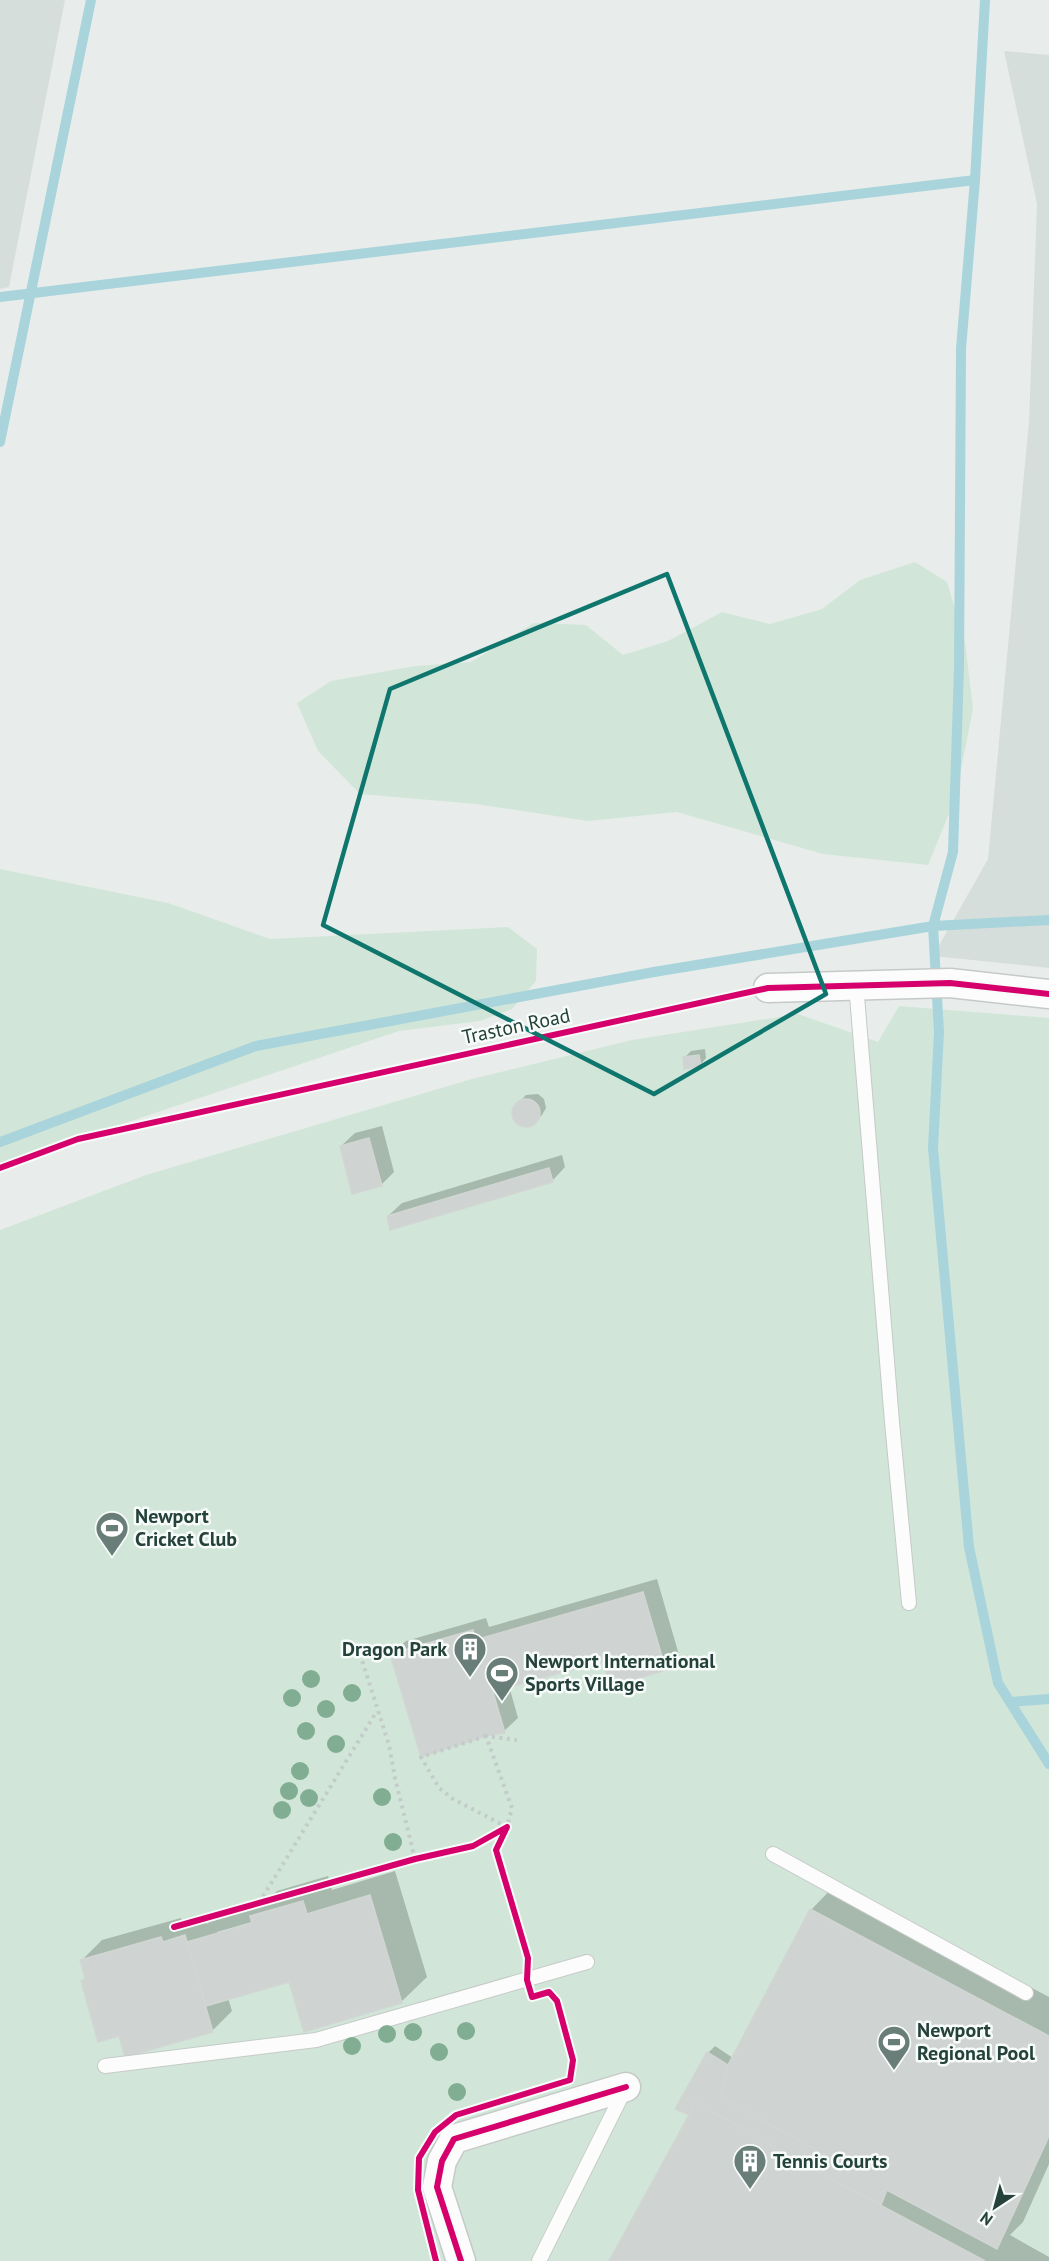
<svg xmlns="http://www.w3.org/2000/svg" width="1049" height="2261" viewBox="0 0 1049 2261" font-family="'PT Sans',sans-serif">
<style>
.built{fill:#d6dedb}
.green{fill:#d1e6d8}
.shadow{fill:#0003;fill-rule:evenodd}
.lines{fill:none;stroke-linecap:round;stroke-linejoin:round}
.stream{stroke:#a9d4db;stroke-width:10}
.building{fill:#cfd4d2;stroke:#d1d6d4;stroke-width:1.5}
.service-casing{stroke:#c5cac8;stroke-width:16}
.minor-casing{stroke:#c5cac8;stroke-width:31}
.path{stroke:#c3ccca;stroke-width:4;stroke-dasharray:3 4.5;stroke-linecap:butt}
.service{stroke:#fcfcfc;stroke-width:14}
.minor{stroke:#fcfcfc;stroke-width:28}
.cycleway-casing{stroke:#f7fbf9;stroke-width:10}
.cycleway{stroke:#d6006c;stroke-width:6}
.tree{fill:#81ae93}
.marked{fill:none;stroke:#0f766e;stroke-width:4.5;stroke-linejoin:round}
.labels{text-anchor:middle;stroke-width:5;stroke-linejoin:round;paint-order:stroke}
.street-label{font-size:20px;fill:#24423a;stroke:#f7fbf9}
.poi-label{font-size:20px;font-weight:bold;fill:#24423a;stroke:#f7fbf9;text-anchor:start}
</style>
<rect width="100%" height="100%" fill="#e8edeb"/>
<path class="built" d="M0,0h65l-56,287 -9,2z
M1004,51l45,4v913l-116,-12 55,-97 41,-438 8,-217z"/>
<path class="green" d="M915,562l32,20 18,60 8,67 -18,90 -27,66 -105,-11 -146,-42 -89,9 -112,-17 -116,-10 -42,-43 -21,-48 34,-22 84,-15 56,-4 63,-39 52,2 37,30 45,-14 54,-29 48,12 52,-15 38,-29z
M0,869l168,34 102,36 238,-12 29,22 -1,32 -24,28 -32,12 -81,10 -321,108 -78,29z
M899,1006l150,12v1243h-1049v-1031l146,-55 326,-96 160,-39 166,-26 80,28z"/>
<path class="shadow" d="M705,1049l1,9 -6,7 -16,-7 7,-7z
M538,1094l6,5 2,9 -4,7 -7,7 -9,3 -10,-5 -2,-11 5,-7 7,-7z
M382,1126l12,46 -13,13 -40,-39 14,-13z
M562,1155l3,12 -13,14 -164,35 14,-13z
M657,1579l22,76 -14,14 -61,-10 -95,27 9,32 -14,13 -112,-77 14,-13 80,-23 3,9z
M395,1871l32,106 -26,25 -111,-22 -62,18 4,13 -20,20 -92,4 -33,-58 -5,-17 20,-20 79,-22 1,5 22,-7 3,8 7,-7 52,-15 11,-11 51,-15 4,14zM259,1920v2l-42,13v-3z
M836,1884l213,113v167l-26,58 -13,13 39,22v4h-438l83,-152 -17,-1 31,-55 7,-7 18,12 78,-148z"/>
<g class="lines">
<path class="stream" d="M0,297l975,-117 10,-180
M0,442l91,-442
M1049,920l-116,6 6,106 -6,116 36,399 29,136 51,81
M0,1142l256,-96 398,-74 279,-46 20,-74 6,-184 2,-319 14,-169
M1011,1702l38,-3"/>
</g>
<path class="building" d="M699,1055l2,11 -17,3 -1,-12z
M512 1113a14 14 0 1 1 28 0a14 14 0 1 1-28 0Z
M369,1138l13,48 -30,8 -12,-48z
M549,1168l4,14 -163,48 -3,-14z
M643,1592l23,78 -56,17 -7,-26 -110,31 12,41 -19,3 -65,21 -31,-103 83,-24 2,10z
M370,1895l32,108 -98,29 -15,-50 -83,24 -19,-64 65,-19 -2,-7 53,-15 4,13z
M810,1909l239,127v100l-52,113 -110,-59 -6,15 -57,-30 9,-16 -113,-62 8,-32z
M185,1935l28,97 -88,25 -6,-21 -21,6 -17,-61 4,-3 -5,-18 81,-23 2,5z
M707,2052l21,13 -8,32 113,62 -9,16 -128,-73 -7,13 -14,-6z
M696,2102l128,73 161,86h-376z"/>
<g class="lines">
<defs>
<path id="service" d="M856,984l36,438 17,181
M773,1854l253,139
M105,2066l211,-26 271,-78
M539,2261l86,-172"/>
<path id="minor" d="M768,988l182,-5 99,11
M461,2261l-24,-74 5,-26 12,-22 172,-52"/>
</defs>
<use href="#service" class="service-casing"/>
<use href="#minor" class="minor-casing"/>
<path class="path" d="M360,1654l29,91 6,33 20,81
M486,1736l-65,21 18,31 14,11 54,28 5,-19 -26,-72 31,4
M259,1903l118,-192"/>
<use href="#service" class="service"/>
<use href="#minor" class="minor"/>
<defs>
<path id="cycleway" d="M0,1168l78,-29 690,-151 182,-5 99,11
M174,1927l241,-68 58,-13 34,-19 -11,23 32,108 -1,22 5,17 17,-5 8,9 16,59 -3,20 -114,35 -21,17 -16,26 -1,32 18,71
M461,2261l-24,-74 5,-26 12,-22 172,-52"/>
</defs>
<use href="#cycleway" class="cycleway-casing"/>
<use href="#cycleway" class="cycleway"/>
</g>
<g class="tree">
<circle cx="311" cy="1679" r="9"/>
<circle cx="352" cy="1693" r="9"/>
<circle cx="292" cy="1698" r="9"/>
<circle cx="326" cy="1709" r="9"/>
<circle cx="306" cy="1731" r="9"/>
<circle cx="336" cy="1744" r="9"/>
<circle cx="300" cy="1771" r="9"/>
<circle cx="289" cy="1791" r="9"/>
<circle cx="382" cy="1797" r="9"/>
<circle cx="309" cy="1798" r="9"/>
<circle cx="282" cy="1810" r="9"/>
<circle cx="393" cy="1842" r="9"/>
<circle cx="466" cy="2031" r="9"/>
<circle cx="413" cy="2032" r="9"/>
<circle cx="387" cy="2034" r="9"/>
<circle cx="352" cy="2046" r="9"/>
<circle cx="439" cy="2052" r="9"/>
<circle cx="457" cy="2092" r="9"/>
</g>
<path class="marked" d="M667,574l159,420 -172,100 -331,-169 67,-236z"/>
<defs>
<symbol id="stadium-pin" viewBox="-11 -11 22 30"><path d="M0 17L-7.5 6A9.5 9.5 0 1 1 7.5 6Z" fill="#697e78" stroke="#f7fbf9"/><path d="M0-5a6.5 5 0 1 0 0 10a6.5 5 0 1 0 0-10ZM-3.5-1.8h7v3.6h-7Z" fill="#fff"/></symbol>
<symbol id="building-pin" viewBox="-11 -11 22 30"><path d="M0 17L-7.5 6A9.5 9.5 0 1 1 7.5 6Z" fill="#697e78" stroke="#f7fbf9"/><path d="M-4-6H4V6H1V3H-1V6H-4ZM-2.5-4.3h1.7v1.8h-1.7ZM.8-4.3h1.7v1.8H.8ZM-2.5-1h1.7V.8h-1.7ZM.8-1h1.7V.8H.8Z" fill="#fff"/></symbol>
</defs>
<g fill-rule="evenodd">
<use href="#stadium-pin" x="93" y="1509" width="38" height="52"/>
<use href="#building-pin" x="451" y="1630" width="38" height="52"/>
<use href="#stadium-pin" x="483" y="1654" width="38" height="52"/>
<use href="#stadium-pin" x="875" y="2023" width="38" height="52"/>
<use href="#building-pin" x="731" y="2142" width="38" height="52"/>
</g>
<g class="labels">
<g class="street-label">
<text transform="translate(516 1026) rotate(-12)" y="7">Traston Road</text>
</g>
<g class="poi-label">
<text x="135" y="1523">Newport<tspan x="135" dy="23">Cricket Club</tspan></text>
<text x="447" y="1656" text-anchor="end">Dragon Park</text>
<text x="525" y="1668">Newport International<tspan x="525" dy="23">Sports Village</tspan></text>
<text x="917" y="2037">Newport<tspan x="917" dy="23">Regional Pool</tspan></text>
<text x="773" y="2168">Tennis Courts</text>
</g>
</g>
<g transform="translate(995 2207) rotate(216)" stroke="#f7fbf9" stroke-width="4.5" paint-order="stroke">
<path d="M0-4.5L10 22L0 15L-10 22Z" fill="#24423a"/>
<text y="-9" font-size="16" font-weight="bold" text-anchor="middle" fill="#24423a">N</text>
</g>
</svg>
